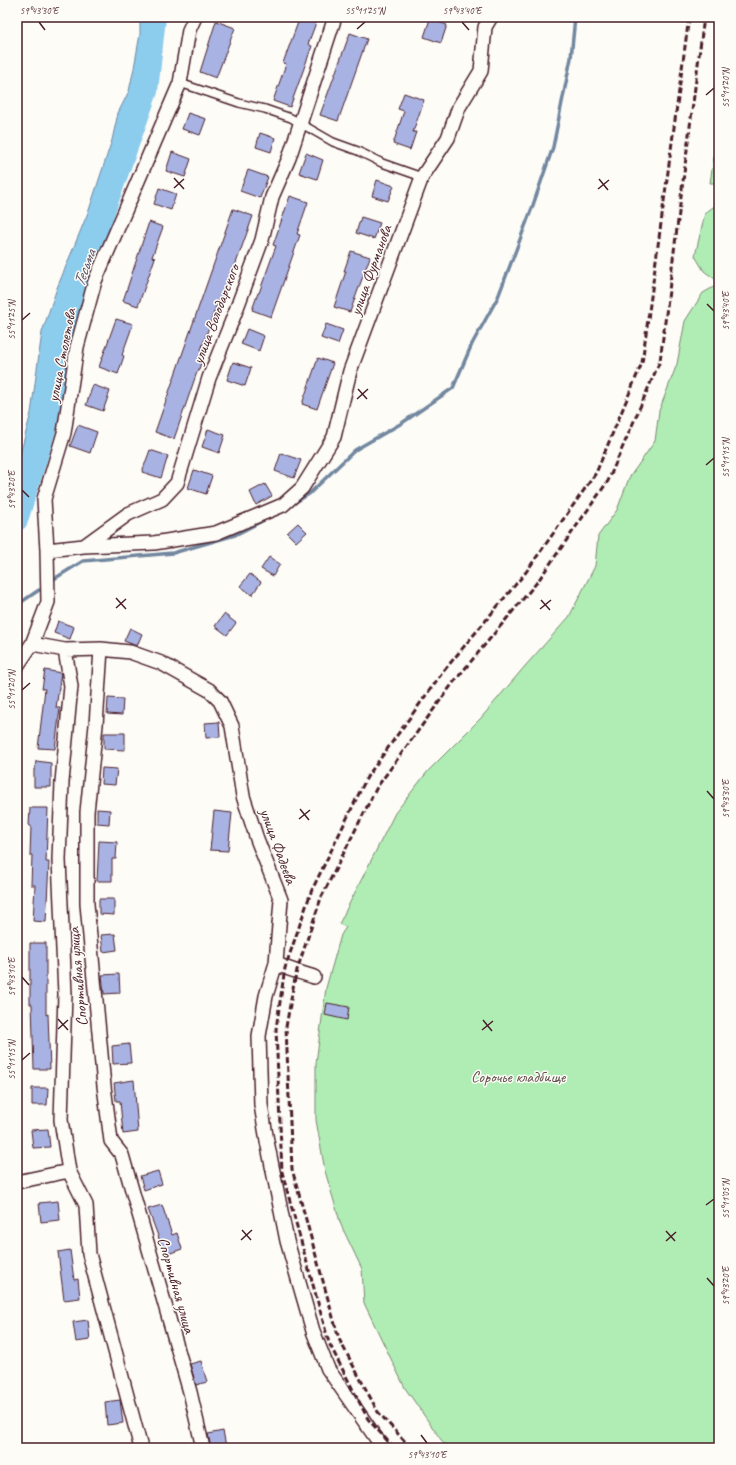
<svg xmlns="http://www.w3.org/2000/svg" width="736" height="1465" viewBox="0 0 736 1465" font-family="Caveat,sans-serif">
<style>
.green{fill:#afedb4;stroke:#7c8670}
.water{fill:#8ccced;stroke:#72879f}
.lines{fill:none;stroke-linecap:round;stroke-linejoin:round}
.stream{stroke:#72879f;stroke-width:3.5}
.river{stroke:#8ccced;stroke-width:22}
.building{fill:#a8b3e3;stroke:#4a1f2b}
.lane-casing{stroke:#4a1f2b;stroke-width:10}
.street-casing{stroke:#4a1f2b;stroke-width:16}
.lane{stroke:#fdfcf7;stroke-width:7}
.street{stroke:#fdfcf7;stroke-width:13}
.rail{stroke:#4a1f2b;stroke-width:3;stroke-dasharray:6 3;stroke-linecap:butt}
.ticks{fill:none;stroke:#4a1f2b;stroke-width:1.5}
.labels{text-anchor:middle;stroke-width:3;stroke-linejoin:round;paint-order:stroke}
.street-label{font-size:16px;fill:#4a1f2b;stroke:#fdfcf7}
.park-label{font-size:16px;fill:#63524d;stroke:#fdfcf7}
.water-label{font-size:17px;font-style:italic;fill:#5e5365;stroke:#fdfcf7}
.neatline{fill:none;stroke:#4a1f2b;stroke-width:1.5}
.ticks-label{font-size:10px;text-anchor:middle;fill:#4a1f2b}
</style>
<rect width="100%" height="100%" fill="#fdfcf7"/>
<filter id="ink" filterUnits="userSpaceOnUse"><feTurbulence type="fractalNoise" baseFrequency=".025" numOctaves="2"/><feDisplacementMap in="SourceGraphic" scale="8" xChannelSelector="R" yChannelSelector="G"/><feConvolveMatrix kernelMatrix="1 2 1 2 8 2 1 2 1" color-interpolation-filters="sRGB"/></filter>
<g filter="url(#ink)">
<path class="green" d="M719,133v50h-9l5,-33z
M716,205l3,2v75l-15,-11 -9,-15 10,-43z
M719,284v1164h-251l-24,-4 -39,-56 -41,-85 -2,-34 -21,-44 -16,-54 -9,-51v-57l10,-75 15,-53 5,-8 -7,-3 56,-111 33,-42 53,-53 45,-53 43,-48 26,-51 3,-30 19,-26 12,-32 26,-37 4,-30 18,-47 8,-43 18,-28z"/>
<path class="water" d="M140,17h13l-1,29 -2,20 -3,9 2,6 -5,22 -12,37 -18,41 -34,90 -15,45 -22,124 -22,91 -4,5v-70l14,-53 11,-81 15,-44 32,-78 23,-70 6,-27 11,-22 5,-23 6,-34z"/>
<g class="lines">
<path class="stream" d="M294,503l15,-9 46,-44 47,-27 51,-35 19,-44 26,-47 34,-89 21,-61 18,-89 4,-41
M54,579l29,-18 90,-8 62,-18 29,-15
M17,605l22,-15"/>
<path class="river" d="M17,520l36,-116 14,-90 80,-223 8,-74"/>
</g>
<path class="building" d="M300,17h8l9,3 -9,24 4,2 -22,61 -17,-6 13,-37 -3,-1z
M430,19l17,6 -6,18 -17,-6z
M216,21l19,7 -19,50 -16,-6z
M350,33l17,6 -29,82 -18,-6z
M404,93l20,7 -11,32h3l-6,18 -17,-6 11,-33 -6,-2z
M188,113l18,6 -6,16 -18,-6z
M260,133l15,5 -4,14 -15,-5z
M172,152l19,7 -6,18 -19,-6z
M306,153l17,7 -6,19 -18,-6z
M248,170l20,7 -8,21 -20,-7z
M377,180l17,6 -6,15 -16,-5z
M159,188l17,6 -5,16 -17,-6z
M290,196l18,6 -11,32 3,1 -29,82 -19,-7 6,-17h1l17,-47 -3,-1z
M233,209l20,7 -31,86 -4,-1 -17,49 4,1 -7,21h-1l-23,67 -19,-7z
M361,217l19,6 -6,16 -18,-6z
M149,222l14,5 -11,30 3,1 -17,48 -15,-5z
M351,251l19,6 -20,55 -16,-5 12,-36h-2z
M116,319l17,5 -11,31 2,1 -6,18 -19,-7z
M326,324l17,6 -5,14 -17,-6z
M247,329l17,7 -5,15 -18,-7z
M318,358l15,5 -16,46 -15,-5z
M233,362l18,6 -6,18 -18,-6z
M93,385l17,6 -7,20 -17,-6z
M78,425l19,7 -7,21 -20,-7z
M208,429l17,6 -6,18 -17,-6z
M150,450l18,6 -7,22 -19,-6z
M281,453l20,7 -7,18 -19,-7z
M194,470l18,6 -6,18 -18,-6z
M265,484l7,12 -16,9 -6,-13z
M298,523l9,9 -11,10 -9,-9z
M269,557l11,7 -7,12 -12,-7z
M250,574l11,8 -9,13 -12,-9z
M224,614l12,9 -9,12 -12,-9z
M58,621l16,6 -4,12 -16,-6z
M130,628l12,6 -5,12 -13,-5z
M45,670l16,3 -5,35h4l-5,41 -17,-1 7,-59h-3z
M108,698l15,1 -1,16 -15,-1z
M219,722l1,15 -14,1 -1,-15z
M104,733h21v17l-21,-1z
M36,761l15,2v24h-17v-18h1z
M102,768l15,1 -2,16 -14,-1z
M30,808h18l-2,54h3l-3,60 -13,-1 2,-36h-4l1,-30h-2l1,-29h-2z
M97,809l13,1 -1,14 -12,-1z
M214,811l18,2 -4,38 -18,-1z
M99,841l18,1 -1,17h-4v22h-15z
M99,899h15v16l-15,-1z
M115,934l2,16 -14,2 -2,-17z
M30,943h16v72l2,-1 2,55h-16l-2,-65h-2z
M119,974l1,19 -16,1 -2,-19z
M327,1003l22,4 -2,13 -22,-5z
M129,1044l2,19 -18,1 -1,-18z
M134,1080l4,52 -15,2 -3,-33h-4l-2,-18z
M32,1088h16l-1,17h-15z
M48,1129l2,18 -17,1 -2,-18z
M158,1171l4,13 -18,6 -4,-14z
M58,1201l2,19 -19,2 -2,-19z
M162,1205l10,30 5,-2 5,16 -17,6 -17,-46z
M70,1250l4,30 4,-1 2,19 -16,2 -6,-48z
M88,1320l2,20 -14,2 -3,-20z
M201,1361l6,21 -11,3 -6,-21z
M120,1400l3,23 -16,2 -2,-23z
M223,1431l3,15 -15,2 -3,-14z"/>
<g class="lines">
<defs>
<path id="lane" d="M180,83l59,20 26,6 26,9 42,24 25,9 24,12 40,14"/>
<path id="street" d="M84,546l70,-3 62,-10 67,-28 19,-17 32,-51 16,-66 72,-194 26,-39 11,-31 22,-36 4,-44 6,-10
M47,550l37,-4 44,-32 34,-15 15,-16 32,-105 26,-65 27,-73 10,-43 17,-39 46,-141
M32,644l33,6 36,-1
M65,650l6,36 -9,96 -3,78 6,134 -4,126 8,51 17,34 3,49 52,194
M17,666l15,-22 16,-42 -1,-52 -3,-51 20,-66 13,-86 18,-66 85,-198 9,-53 6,-13
M276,963l-10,33 -7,40 2,69 6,36 20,100 26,90 15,38 55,79
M17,1182l52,-11
M203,1448l-13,-56 -68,-237 -11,-14 -7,-55 -17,-182v-92l9,-87 5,-76 29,3 31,11 48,27 11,11 12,25 11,70 14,43 24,61 -5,63c11,7 25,9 38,14"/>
</defs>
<use href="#lane" class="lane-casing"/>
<use href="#street" class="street-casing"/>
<use href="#lane" class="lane"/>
<use href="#street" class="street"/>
<path class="rail" d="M394,1448l-26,-29 -39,-76 -47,-171 -6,-143 9,-61 26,-76 56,-115 75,-104 84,-101 70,-99 46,-110 47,-346
M411,1448l-33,-36 -39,-73 -47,-170 -6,-142 7,-39 4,-18 24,-72 56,-111 76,-104 85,-102 70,-100 52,-120 44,-344"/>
</g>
</g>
<path class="ticks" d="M39,22l6,8M462,22l7,8M357,29l8,-7M706,95l8,-7M174,178l10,11M599,179l9,11M174,188l10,-9M598,189l11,-9M707,304l7,7M22,320l8,-7M358,389l9,10M357,399l11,-10M706,465l8,-7M22,490l7,7M116,598l10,11M541,600l9,10M116,608l10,-9M540,609l11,-9M22,690l8,-7M707,791l7,8M300,809l9,11M299,819l11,-9M22,977l7,8M58,1019l10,11M483,1020l9,11M58,1029l10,-9M482,1030l11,-9M22,1060l8,-7M706,1205l8,-6M242,1230l9,10M666,1231l9,10M241,1240l11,-10M666,1241l10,-9M707,1278l7,8M421,1435l6,8"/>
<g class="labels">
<g class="street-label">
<text transform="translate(370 270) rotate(-70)" y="6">улица Фурманова</text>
<text transform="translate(215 314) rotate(-69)" y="6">улица Володарского</text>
<text transform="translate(61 355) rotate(-79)" y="6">улица Столетова</text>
<text transform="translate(279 846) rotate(70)" y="6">улица Фадеева</text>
<text transform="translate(77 977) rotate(-95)" y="6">Спортивная улица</text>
<text transform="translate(177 1285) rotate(74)" y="6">Спортивная улица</text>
</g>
<g class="park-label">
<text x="518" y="1082">Сорочье кладбище</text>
</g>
<g class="water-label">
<text transform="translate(84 268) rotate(-70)" y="6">Тесьма</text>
</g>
</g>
<rect width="736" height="1465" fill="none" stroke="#fdfcf7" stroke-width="44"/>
<rect x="22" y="22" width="692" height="1421" class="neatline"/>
<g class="ticks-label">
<text x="39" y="14">59°43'30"E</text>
<text x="365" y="14">55°11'25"N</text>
<text x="462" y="14">59°43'40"E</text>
<text transform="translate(725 88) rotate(-90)" y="4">55°11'20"N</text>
<text transform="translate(725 311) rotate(-90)" y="4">59°43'40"E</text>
<text transform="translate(11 320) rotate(-90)" y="4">55°11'25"N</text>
<text transform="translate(725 458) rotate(-90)" y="4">55°11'15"N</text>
<text transform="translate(11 490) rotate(-90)" y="4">59°43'20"E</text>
<text transform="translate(11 690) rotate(-90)" y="4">55°11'20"N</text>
<text transform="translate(725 799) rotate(-90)" y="4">59°43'30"E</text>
<text transform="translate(11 977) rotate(-90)" y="4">59°43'10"E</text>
<text transform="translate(11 1060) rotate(-90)" y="4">55°11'15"N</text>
<text transform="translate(725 1199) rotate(-90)" y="4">55°11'05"N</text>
<text transform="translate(725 1286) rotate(-90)" y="4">59°43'20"E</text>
<text x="427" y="1458">59°43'10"E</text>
</g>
</svg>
